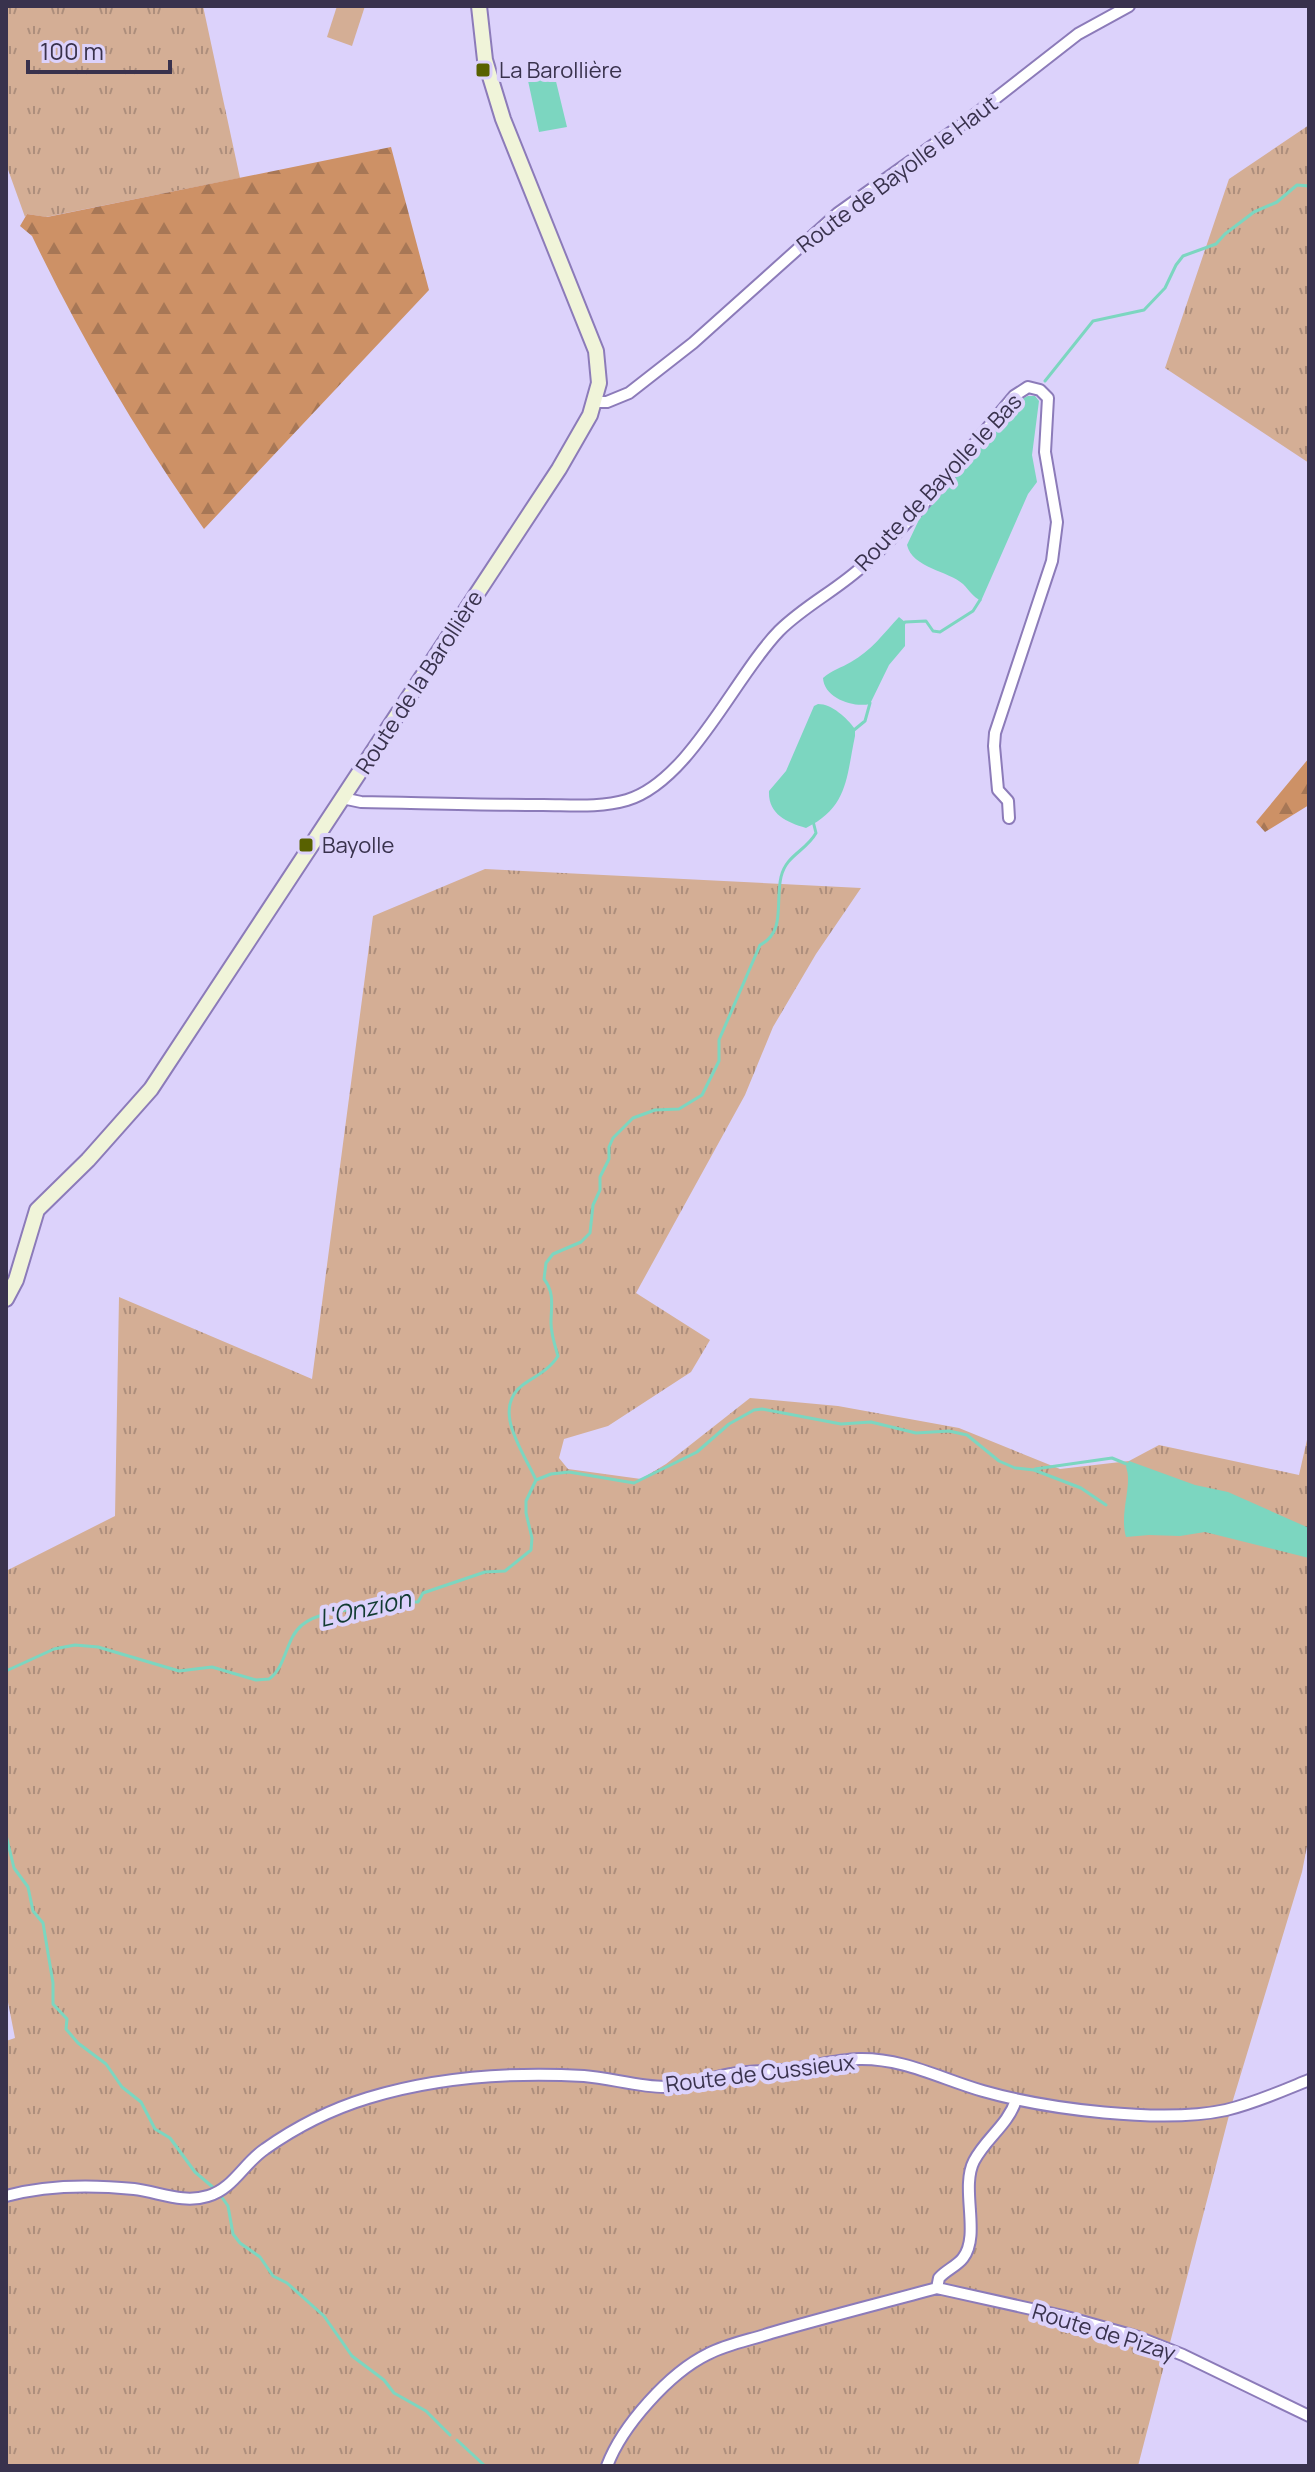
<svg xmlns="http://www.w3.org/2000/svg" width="1315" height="2472" viewBox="0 0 1315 2472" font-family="Manrope,sans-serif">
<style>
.grass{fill:url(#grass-tufts)}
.forest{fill:url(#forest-firs)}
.pitch{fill:#d4ae95}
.water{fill:#7cd6c0}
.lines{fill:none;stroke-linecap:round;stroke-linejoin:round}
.stream{stroke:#7cd6c0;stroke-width:3}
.street-casing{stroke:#8c7bb9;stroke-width:14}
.secondary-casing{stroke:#8c7bb9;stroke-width:18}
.street{stroke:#fff;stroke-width:10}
.secondary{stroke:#f0f4d9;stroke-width:14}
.poi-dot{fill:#586100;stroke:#dcd2fb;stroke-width:3}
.labels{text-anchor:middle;stroke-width:8;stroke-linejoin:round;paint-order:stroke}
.poi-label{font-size:22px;fill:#39324d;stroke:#dcd2fb;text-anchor:start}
.street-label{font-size:22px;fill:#39324d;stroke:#dcd2fb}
.water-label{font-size:24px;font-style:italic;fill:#113b32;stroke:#dcd2fb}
</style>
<defs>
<pattern id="grass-tufts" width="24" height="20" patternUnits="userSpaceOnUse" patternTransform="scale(2)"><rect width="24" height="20" fill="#d4ae95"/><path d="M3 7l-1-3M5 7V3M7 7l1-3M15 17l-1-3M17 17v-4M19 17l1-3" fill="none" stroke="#ad8e7c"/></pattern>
<pattern id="forest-firs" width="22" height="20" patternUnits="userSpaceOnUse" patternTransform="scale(2)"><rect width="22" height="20" fill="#cd9166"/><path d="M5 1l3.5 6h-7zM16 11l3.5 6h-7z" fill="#a77756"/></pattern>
</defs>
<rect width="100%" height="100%" fill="#dcd2fb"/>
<path class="grass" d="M6,6h197l37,172 -194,39 -19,-3 -2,3 -19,-53z
M1309,125v338l-144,-95 64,-189z
M485,869l376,19 -45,66 -43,73 -28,68 -109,198 74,47 -19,32 -83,54 -44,13 -5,19 9,11 73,10 25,-15 84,-66 88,8 121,22 101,41 69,-8 30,-16 140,30 10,-44v405l-7,36 -69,228 -95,366h-1132v-425l9,-3 -9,-46v-421l109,-55 4,-219 193,82 61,-463z"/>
<path class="forest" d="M391,147l38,143 -225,239c-65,-92 -123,-191 -172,-293l-12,-10 7,-12 20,3z
M1309,758v47l-44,27 -9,-10z"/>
<path class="pitch" d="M337,6h28l-13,40 -25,-9z"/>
<path class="water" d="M553,69l14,58 -28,5 -12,-56z
M1028,396h7l4,5 -7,54 5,27 -9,12 -47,107c-9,-5 -11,-10 -18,-17 -14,-13 -51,-16 -56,-39l18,-38 74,-82 16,-23z
M899,617l6,5v24l-16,19 -19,39c-17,4 -46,-6 -47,-26 9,-8 18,-10 28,-16 20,-11 33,-29 48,-45z
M818,704c14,0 29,14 37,25v7c-9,43 -7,71 -49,92 -20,-6 -38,-14 -37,-37l17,-20 28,-65z
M1129,1461l66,24 33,7 81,36v30l-104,-26 -25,4 -31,-1 -23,2c-7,-24 7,-52 0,-70z"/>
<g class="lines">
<path class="stream" d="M1045,381l48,-60 51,-11 21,-22 11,-23 7,-9 33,-12 9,-10 29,-22 23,-10 20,-17 12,1
M903,625l2,-3 21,-1 7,10 7,1 33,-21 7,-11
M854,730l11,-9 5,-18
M1035,1469l77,-11 17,7
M536,1480c-13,-29 -46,-72 -12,-96 12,-8 26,-15 34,-28 -3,-10 -7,-22 -7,-33 0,-16 4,-30 -7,-44l2,-16 7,-9 28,-12 9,-9 3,-28 7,-15v-13l9,-18v-12l4,-9 20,-20 22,-8 24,-1 23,-14 17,-34v-21l41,-95c26,-13 15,-42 21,-68 5,-22 25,-26 35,-44l-3,-12
M6,1671l48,-22 21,-4 23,2 81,24 33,-4 44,13 13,-1c18,-13 16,-40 33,-54 23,-19 71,-14 99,-26l5,3h12l5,-9 62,-21 20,-1 26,-21 1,-12 -6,-25v-12l10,-21 15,-6 18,-2 65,11 63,-31 32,-28 25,-14 8,-1 79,15 30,-2 45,11 33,-2 18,4 32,26 16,7 19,2 47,18 25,17
M6,1835l8,33 14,19 5,24 10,12 10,60v21l14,15 -1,10 12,14 28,21 16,23 19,15 14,27 15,9 25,34 20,17
M221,2196l7,10 5,28 7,9 20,14 13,19 14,7 37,33 28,40 32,24 10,13 32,18 24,24
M457,2440l28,26"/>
<defs>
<path id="street" d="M594,402h13l22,-9 64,-50 145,-130 126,-90 114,-89 51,-28
M342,798l19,4c60,1 121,3 182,3 27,0 57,3 84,-5 63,-19 108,-124 152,-169 26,-26 60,-42 86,-67 55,-50 101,-111 149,-168l14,-9 12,3 8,8 -3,54 12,70 -5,39 -57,172 -1,13 4,44 10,11 1,17
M6,2196c40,-11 87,-11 128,-7 25,3 49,15 74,7 25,-7 36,-33 57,-47 31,-22 67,-40 103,-51 69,-21 144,-26 216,-22 26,2 55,11 81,11 23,1 43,-9 66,-13 20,-4 41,-2 61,-5 22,-3 44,-9 67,-10 45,-1 82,20 124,32 63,18 179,33 243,19 29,-7 56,-19 83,-30
M937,2288l126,28 72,20 48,19 126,61
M937,2288l2,-10c7,-8 18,-12 24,-20 18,-23 -3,-70 11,-97 12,-23 34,-36 42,-61
M607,2466c15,-40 62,-93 101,-112 19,-10 42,-14 63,-21 55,-16 111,-30 166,-45"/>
<path id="secondary" d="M6,1299l10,-19 21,-70 51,-50 63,-71 408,-620 31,-54 9,-32 -3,-32 -93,-232 -18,-59 -6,-54"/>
</defs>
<use href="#street" class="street-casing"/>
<use href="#secondary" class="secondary-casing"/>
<use href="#street" class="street"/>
<use href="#secondary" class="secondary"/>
</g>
<g class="poi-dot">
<rect x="475" y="62" width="16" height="16" rx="4"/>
<rect x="298" y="837" width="16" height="16" rx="4"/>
</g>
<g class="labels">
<g class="poi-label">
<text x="499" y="78">La Barollière</text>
<text x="322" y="853">Bayolle</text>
</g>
<g class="street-label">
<text transform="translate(897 174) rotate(-37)" y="8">Route de Bayolle le Haut</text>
<text transform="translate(938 482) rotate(-47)" y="8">Route de Bayolle le Bas</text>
<text transform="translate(419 682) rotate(-57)" y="8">Route de la Barollière</text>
<text transform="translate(760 2073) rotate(-7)" y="8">Route de Cussieux</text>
<text transform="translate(1104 2332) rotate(17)" y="8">Route de Pizay</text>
</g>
<g class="water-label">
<text transform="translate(365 1609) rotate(-13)" y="8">L'Onzion</text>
</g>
</g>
<rect width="1315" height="2472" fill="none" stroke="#39324d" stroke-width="16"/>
<path d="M28 60v12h142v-12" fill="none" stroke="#39324d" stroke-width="4"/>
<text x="40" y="60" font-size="24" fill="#39324d" stroke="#dcd2fb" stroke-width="6" paint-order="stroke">100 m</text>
</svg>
